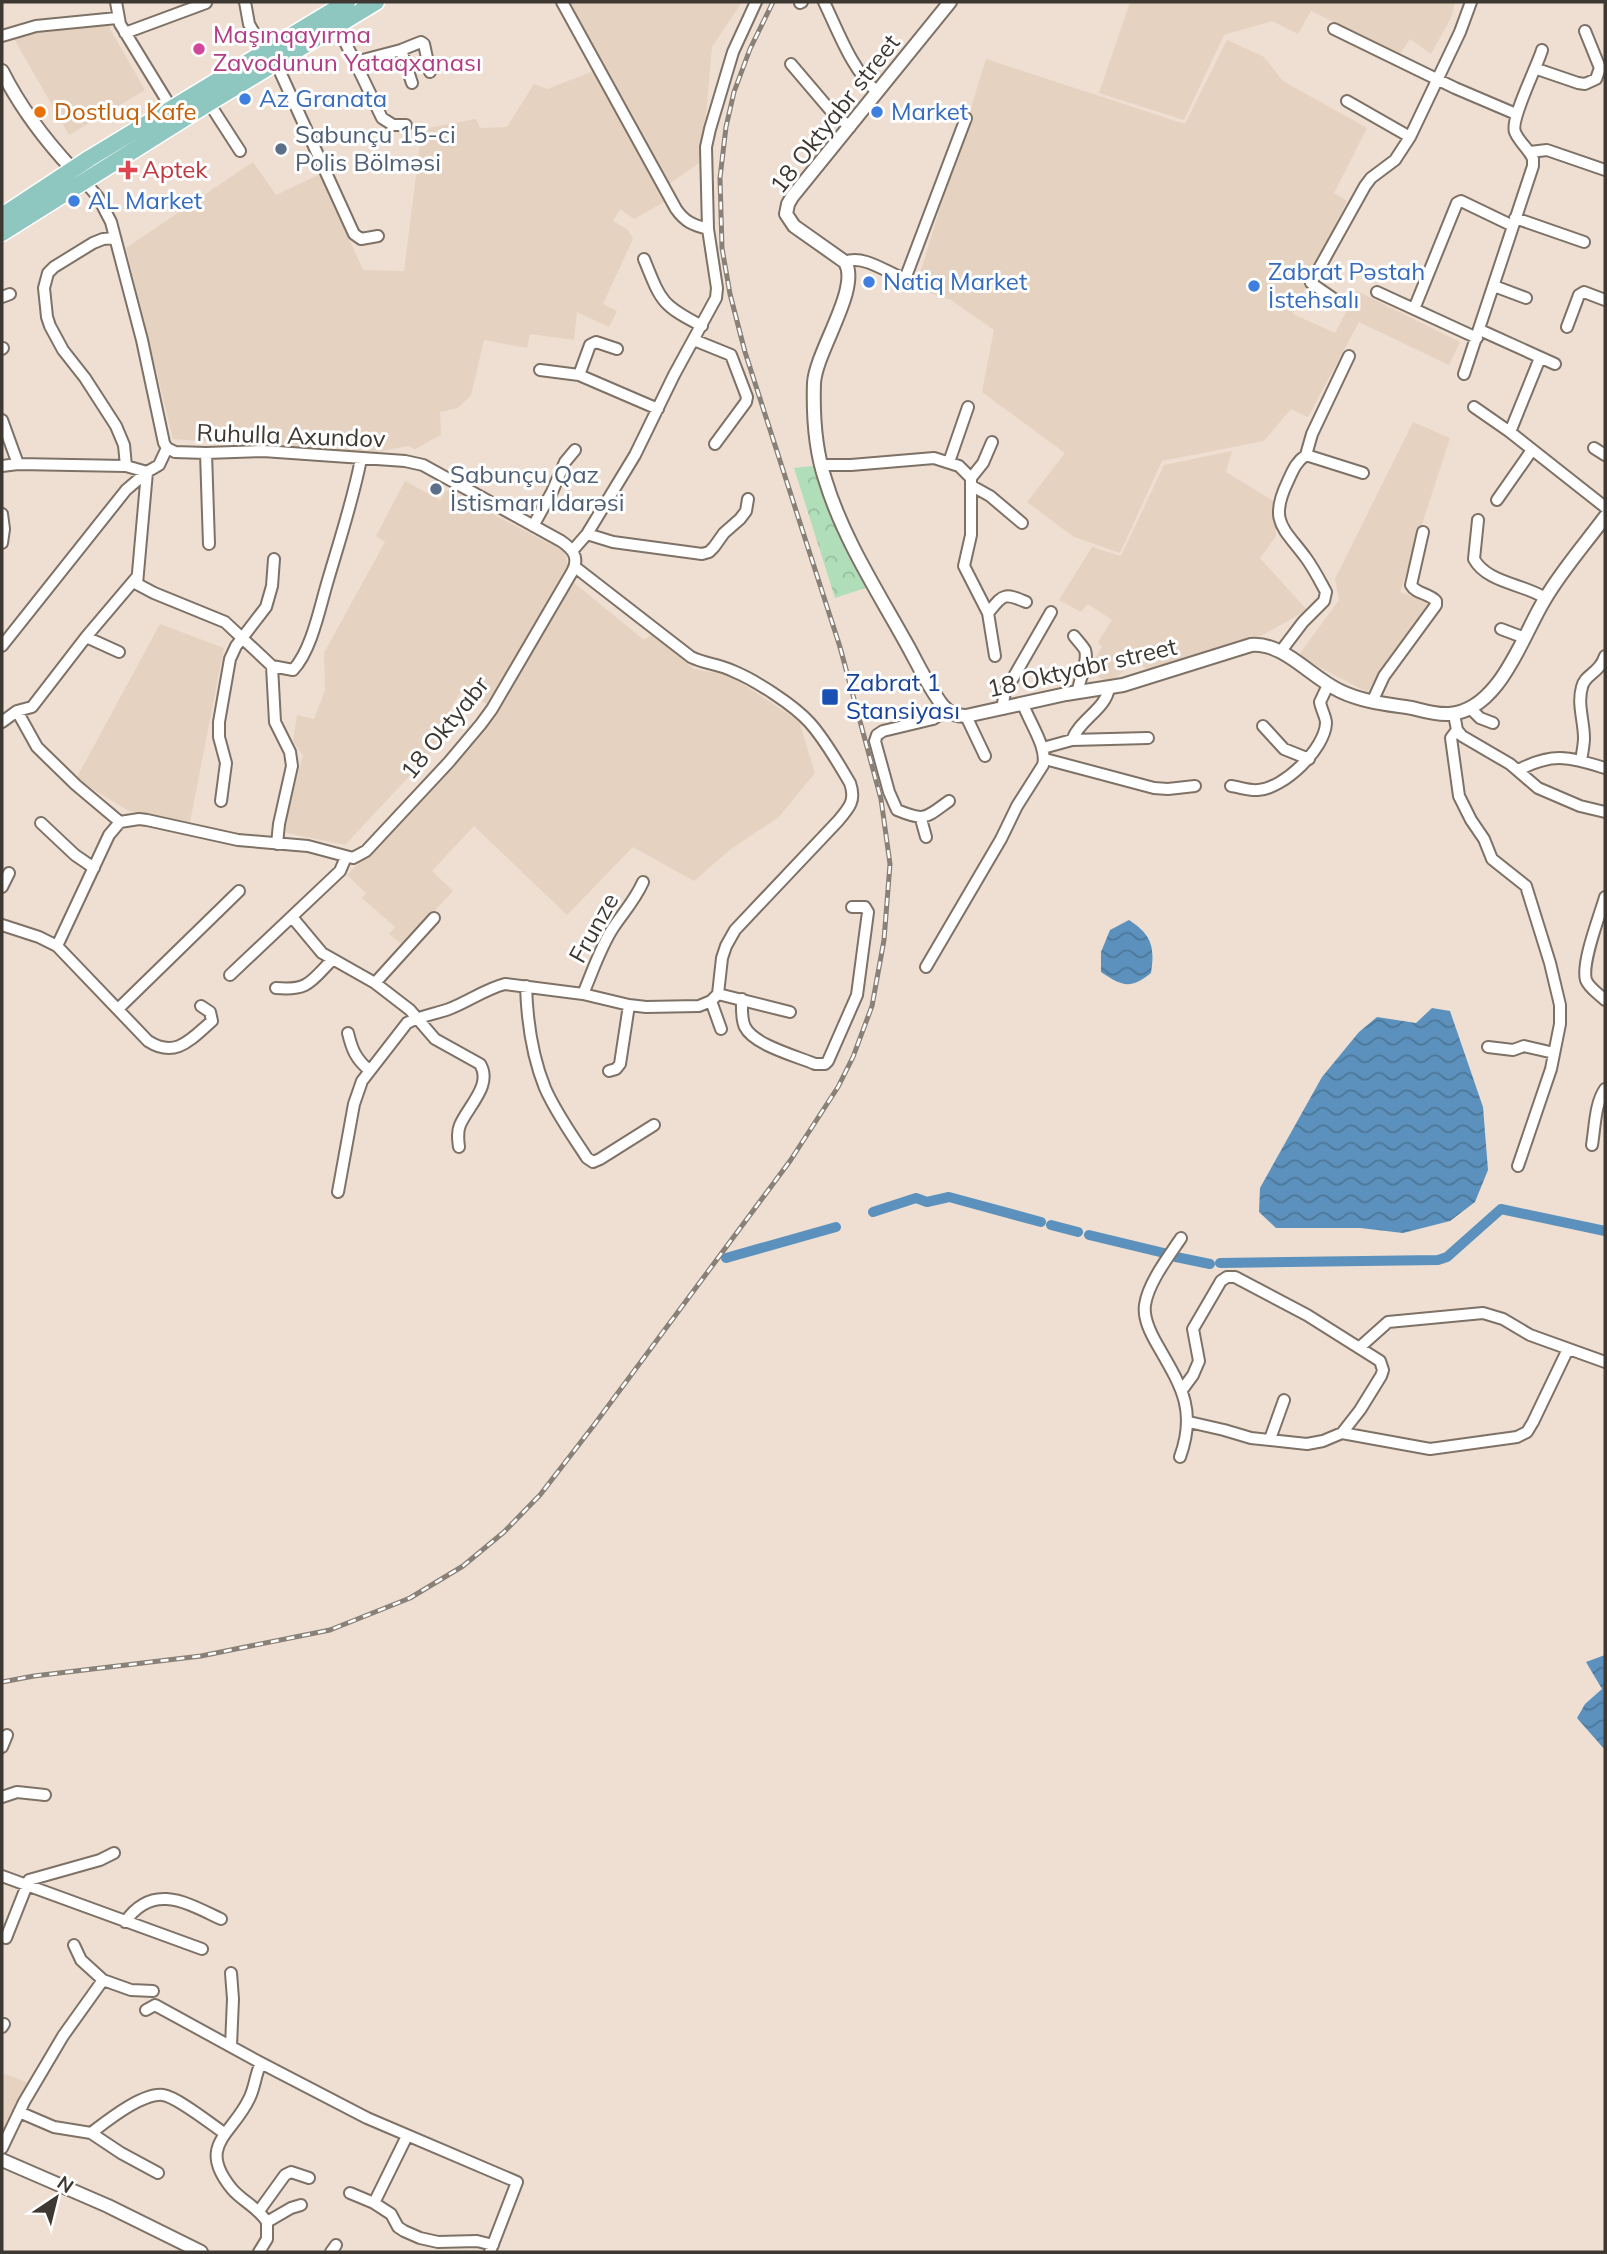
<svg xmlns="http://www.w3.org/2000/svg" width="1607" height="2254" viewBox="0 0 1607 2254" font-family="Mulish,sans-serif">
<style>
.built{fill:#e6d2c0}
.forest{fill:url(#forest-crowns)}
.water{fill:url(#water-waves)}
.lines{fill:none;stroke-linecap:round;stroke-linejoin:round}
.canal{stroke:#5b91bc;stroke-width:10}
.minor-casing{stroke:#7e7166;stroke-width:14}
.tertiary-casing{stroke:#7e7166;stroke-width:16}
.primary-casing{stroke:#fff;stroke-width:19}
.minor{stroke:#fff;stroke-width:10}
.tertiary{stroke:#fff;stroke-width:12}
.primary{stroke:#8ec7c0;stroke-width:16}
.rail-casing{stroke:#898077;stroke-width:5}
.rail{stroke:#fff;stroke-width:2.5;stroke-dasharray:8;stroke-linecap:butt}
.hotel-dot{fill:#d1479c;stroke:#fff;stroke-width:2.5}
.shop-dot{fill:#3f7fe0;stroke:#fff;stroke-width:2.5}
.food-dot{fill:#e8710a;stroke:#fff;stroke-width:2.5}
.service-dot{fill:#5c6f8a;stroke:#fff;stroke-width:2.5}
.health-dot{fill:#e0444e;stroke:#fff;stroke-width:2.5}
.transit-dot{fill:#1a4fb4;stroke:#fff;stroke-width:2.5}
.labels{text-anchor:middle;stroke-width:6;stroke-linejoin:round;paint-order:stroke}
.hotel-label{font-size:24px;fill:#b23c85;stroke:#fff;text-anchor:start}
.shop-label{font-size:24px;fill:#366cbe;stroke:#fff;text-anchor:start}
.food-label{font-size:24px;fill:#c56008;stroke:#fff;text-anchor:start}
.street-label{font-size:24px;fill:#3e3833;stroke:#fff}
.service-label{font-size:24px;fill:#4e5e75;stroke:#fff;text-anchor:start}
.health-label{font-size:24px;fill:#be3a42;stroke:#fff;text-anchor:start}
.transit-label{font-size:24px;fill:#164399;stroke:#fff;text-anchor:start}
</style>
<defs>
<pattern id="forest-crowns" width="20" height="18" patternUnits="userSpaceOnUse" patternTransform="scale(1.75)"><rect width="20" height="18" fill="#b0deb9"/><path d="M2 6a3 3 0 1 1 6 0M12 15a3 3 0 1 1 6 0" fill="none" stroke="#98bfa0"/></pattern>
<pattern id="water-waves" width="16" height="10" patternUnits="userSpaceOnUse" patternTransform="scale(1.75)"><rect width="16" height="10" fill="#5b91bc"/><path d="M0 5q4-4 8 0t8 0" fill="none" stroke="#4d7799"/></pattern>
</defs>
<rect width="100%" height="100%" fill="#eedfd2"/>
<path class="built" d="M568,2h174l-30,45 -10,114 -36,25z
M1130,2h325l-4,16 -20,36 -21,-15 -10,15 -89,-43 -13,23 -26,-13 -48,14 -40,85 -85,-27z
M108,25l37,65 -76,45 -56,-98 8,-4z
M1227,40l37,17 19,24 84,47 -33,65 13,8 -54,113 42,19 22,-42 103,51 -11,23 -90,-43 -51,95 -17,-8 -27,32 -102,20 -42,92 -46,-16 -47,-35 38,-49 -83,-61 12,-62 -43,-30 -35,-12 1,-5 69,-224 199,65z
M594,71l72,130 -32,18 -14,-10 -7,12 15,9 5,9 -30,65 14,7 -8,16 -32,-15 -3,28 -44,-6 -3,14 -43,-8 -13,55 -13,13 -18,4 1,23 -26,14 -7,-3 -32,6 -24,1 -179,-14 -47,-191 127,-86 23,33 44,-21 43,96 41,1 18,-142 54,-10 4,9 27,-1 27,-43 13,5z
M1413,422l37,16 -50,154 31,11 -64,89 -69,-36 41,-56 -4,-21z
M1232,451l-6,21 49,30 1,34 -16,22 47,52 -46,26 -111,36 -16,-13 -23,25 -24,-13 15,-24 -4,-5 14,-22 -24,-16 -7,8 -22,-12 33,-53 29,9 43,-91z
M405,481l35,19 6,-10 118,61 4,14 -81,139 -25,-14 -14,23 9,12 -112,120 -58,-12 -4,-8 20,-69 -10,-15 4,-26 17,4 11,-28 -1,-38 61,-111 -9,-6z
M573,582l71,58 8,-6 42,35 35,6 70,46 16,52 -36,44 -47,31 -38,33 -61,-34 -66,68 -93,-89 -42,45 21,20 -50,54 -14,-11 6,-7 -33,-29 4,-5 -19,-18 128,-133 22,-27z
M160,624l64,24 -34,174 -61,-11 -53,-32z
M2,2073l27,10 -27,59z"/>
<path class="forest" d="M813,466l24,62 31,59 -33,11 -41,-130z"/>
<path class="water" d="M1129,920c23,15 26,27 22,53 -21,17 -29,13 -50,-1v-20l9,-22z
M1432,1008l18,3 33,96 5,63 -13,32 -25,19 -47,12 -43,-5h-84l-17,-16 1,-24 62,-111 37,-45 18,-15 39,6z
M1605,1655v95l-28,-32 8,-14 17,-15 -16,-27z"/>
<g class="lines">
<path class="canal" d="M873,1212l43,-14 11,4 22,-5 92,25
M1051,1225l27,7
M1089,1235l75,18
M1176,1257l34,7
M726,1258l110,-31
M1220,1263l218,-3 9,-3 54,-48 104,22"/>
<defs>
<path id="minor" d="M116,2l4,22 52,85
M245,2l4,22 16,28
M562,2l114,207c9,13 17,16 32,20
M824,2c15,31 27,66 53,90
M800,3l2,-1
M337,26l18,36 46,-12 20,-8 3,2 6,28
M1334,29l121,59 61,26
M125,33l81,-30
M2,36l34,-10 81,-8
M401,50l11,33
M355,62l27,56 11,7h13
M276,63l78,171 7,5 17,-3
M791,64l40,47 19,16
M1537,69l41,14 7,1 11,-5 4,-11 -15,-37
M1347,101l63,36
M209,103l31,48
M1530,152l17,-2 58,20
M1515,218l69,24
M115,238l-12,1 -10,4 -39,24 -6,6 -4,15 3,29 3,9 13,24 22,28 31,48 8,19 2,21
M644,259c17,42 17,46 58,67
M845,262c19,-8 42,11 60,17l61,-161
M1494,286l32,12
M1377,292l100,46
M2,297l8,-3
M1334,299l-23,-16 54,-97 6,-8 24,-18 15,-23 50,-105 11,-30
M1414,309l43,-106 4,-2 52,25
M1567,327l12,-32 5,-3 21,8
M1480,330l75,34
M694,340l37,15 16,42 -1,5 -31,42
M2,349l1,-1
M540,370l39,5 79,34
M1464,374l69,-208v-7c-4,-10 -14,-17 -18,-27 -5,-13 22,-65 27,-82
M579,375l11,-30 6,-3 21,7
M1474,407l36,25 95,75
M2,420l16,44
M1510,432l30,-74
M1594,448l11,7
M206,453l3,91
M1306,455l57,18
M949,462l19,-55
M821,465h30l83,-7 25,8 12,12v57l-7,31 24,47 7,43
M2,466l16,-2 108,2 21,6 12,-7 8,-17
M971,478l12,-15 9,-21
M972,486l18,10 32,27
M1497,500l35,-50
M2,514l2,15 -2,14
M1478,520l-4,39c13,24 50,25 71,39
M533,526l19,-34 13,-30 10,-12
M587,534l26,8 89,12 7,-2 5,-5 10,-14 16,-14 6,-8 2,-12
M573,550l14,-16 48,-79 39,-80 42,-77 1,-10 -9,-59 -2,-82 4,-18 23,-77 23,-50
M988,613c15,-18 15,-21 38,-11
M1501,629l24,9
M1074,636c3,4 9,10 11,14 4,12 -6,29 -7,41
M86,637l33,15
M2,646l124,-156 21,-18 -10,112 17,9 71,29 47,44 3,56 15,30 2,14 -13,58 -2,20
M1281,651l22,-29 21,-21 2,-9c-6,-11 -12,-23 -20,-34 -22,-30 -38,-36 -18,-77 5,-11 8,-19 18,-26l6,-21 37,-78
M272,666l21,4c19,-20 27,-64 35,-90 12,-41 25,-80 33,-121
M1372,702l12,-26 52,-71v-4c-7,-8 -20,-7 -25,-16l12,-53
M1470,708l10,10 13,5
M1002,709l3,-17 46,-80
M947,710l-14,9 -50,12 -6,4 -2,6 14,51 8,18c29,12 28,8 52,-9
M17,711l20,36 39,38 44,37
M1454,714l3,16 5,6 48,28 28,24 42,18 25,6
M966,716l19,40
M2,722l15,-11 15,-4 54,-70 50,-59
M1263,726l21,23 25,10
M1457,730l-6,8 8,58 12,24 13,19 8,20 34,27 24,77 10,42v19l-9,45 -33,97
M1072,740c7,-20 34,-31 37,-52
M1043,748l29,-8 76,-2
M1045,759l109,29 14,1 27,-3
M1581,761c1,-7 3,-16 3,-23 0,-17 -7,-34 -2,-51 3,-13 17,-13 23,-31
M1518,770c36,-18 50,-13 87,-2
M1231,786c8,1 19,5 27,4 25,-1 67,-41 68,-67 0,-6 -5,-14 -6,-21l8,-17
M221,801l5,-38 -7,-26v-15l11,-63 6,-13 30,-39 6,-21 2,-27
M921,819l5,18
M41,823l34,32 19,13
M2,887l7,-14
M1605,897c-5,18 -24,66 -19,83 3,8 13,14 19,20
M292,917l30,36 53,30 35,27 25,29 45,25c13,21 -12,42 -20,61 -3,7 -2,14 -1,22
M2,925l37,12 18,9 91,95c28,18 43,-2 64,-20l-2,-9 -9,-6
M57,946l52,-111 11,-13 19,-3 8,1 91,20 70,6 45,12 13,-7 83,-89 32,-38 11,-15 80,-137c8,-14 1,-23 -11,-31l-138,-76 -18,-4 -142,-10 -57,2 -31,-1 -8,-4 -3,-5 -22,-103 -31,-118 -13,-25 -14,-16
M926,967l75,-128 16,-33 26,-41c5,-17 -14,-43 -20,-61
M230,975l110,-104 6,-14
M375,983l59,-65
M526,986c1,33 6,70 19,102 11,25 27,47 42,70l6,4 7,-3 54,-34
M276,988c33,3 35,-7 56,-28
M583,994c9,-21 17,-46 30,-66 10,-15 22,-28 30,-46
M718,994l72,18
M742,999c0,9 -1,20 3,28 9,18 51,29 70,37h10l3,-3 29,-66 11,-83 -3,-5h-13
M711,1001l10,28
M118,1009l121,-118
M348,1033c4,17 8,26 21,37
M1488,1047l25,3 11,-4 30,7
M609,1071l7,-2 4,-5 9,-59
M1592,1145c3,-18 3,-42 13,-56
M338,1192l16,-88 8,-23 45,-58c13,-7 28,-9 42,-14 19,-7 36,-20 56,-25l78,10 46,11 17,2 53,-1 12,-5 7,-7 4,-36 4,-12 9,-16 103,-109c12,-14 18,-21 12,-38 -12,-20 -24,-42 -40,-60 -16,-18 -55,-43 -77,-52 -14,-7 -28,-7 -42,-14l-116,-90
M1360,1347l28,-25 95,-9 20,6 27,16 75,27
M1182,1390l11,-15 6,-14 -6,-32 28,-48 6,-4h8l72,38 73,46 3,9 -2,6 -21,34 -18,23
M1189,1422l35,8 27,8 56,6 16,-3 19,-8 88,16 87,-12 10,-5 6,-10 35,-73
M1270,1439l14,-39
M1180,1457c17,-47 1,-71 -22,-111 -7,-12 -15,-27 -13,-41 3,-22 24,-49 36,-67
M2,1747l5,-12
M2,1797l15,-5 28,3
M2,1876l200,73
M125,1922c28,-40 62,-19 96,-3
M6,1938l23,-58 71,-20 14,-7
M74,1945l7,15 22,20
M146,2010l9,-5 106,58 106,55 150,64 -27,70
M2,2027l2,-3
M231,2046l2,-47 -2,-26
M19,2112l35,15 37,6 30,20 37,20
M91,2133c16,-12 52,-41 72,-38 14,2 48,29 61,38
M407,2136l-33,67 17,11 7,13 6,4 16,7 18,4 39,-1 16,4
M2,2148l22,-46 39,-66 40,-56 28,10 22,1
M350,2193l24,10
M259,2211l26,-36 6,-3 18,6
M267,2222l24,-14 10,-3
M259,2252l8,-13v-17c-8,-14 -25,-21 -35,-33 -36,-44 0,-54 17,-90 6,-11 6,-24 12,-36
M331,2252l5,-7"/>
<path id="tertiary" d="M950,2l-158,195 -4,7 -2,10 8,12 51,36c16,26 -29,89 -31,121 -1,31 1,66 11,96 17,57 51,110 80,162 12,21 23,46 38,65 6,7 14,10 23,10l100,-22 57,-9 128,-40c33,-3 59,32 89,46 23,11 47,13 72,17 12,3 25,7 37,6 51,-3 74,-80 96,-115 17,-29 40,-55 60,-82
M2,71c18,36 43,69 71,99
M2,2160l106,46 93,46"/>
<path id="primary" d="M2,216l88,-58 257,-156
M2,233l207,-130 167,-101"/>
</defs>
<use href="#minor" class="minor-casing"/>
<use href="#tertiary" class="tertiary-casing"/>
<use href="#primary" class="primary-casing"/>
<use href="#minor" class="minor"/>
<use href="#tertiary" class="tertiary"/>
<use href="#primary" class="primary"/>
<defs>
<path id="rail" d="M2,1682l32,-6 167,-20 129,-26 80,-32 53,-32 41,-34 36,-37 54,-70 196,-264 48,-74 15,-30 19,-51 12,-66 6,-76 -9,-65 -41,-152 -95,-295 -15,-58 -8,-46 -2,-70 6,-51 8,-35 16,-43 23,-47"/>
</defs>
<use href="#rail" class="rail-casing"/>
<use href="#rail" class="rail"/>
</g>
<circle class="hotel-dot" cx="199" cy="49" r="7"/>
<g class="shop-dot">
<circle cx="245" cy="99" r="7"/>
<circle cx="877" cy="112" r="7"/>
<circle cx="74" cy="201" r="7"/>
<circle cx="869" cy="282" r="7"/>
<circle cx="1254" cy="286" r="7"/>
</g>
<circle class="food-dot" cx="40" cy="112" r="7"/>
<g class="service-dot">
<circle cx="281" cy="149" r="7"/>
<circle cx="436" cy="489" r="7"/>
</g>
<path class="health-dot" d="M124.5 159.5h7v7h7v7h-7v7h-7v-7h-7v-7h7z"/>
<rect class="transit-dot" x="821" y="688" width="18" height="18" rx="3.5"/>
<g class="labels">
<g class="hotel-label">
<text x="213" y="43">Maşınqayırma<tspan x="213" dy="28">Zavodunun Yataqxanası</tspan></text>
</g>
<g class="shop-label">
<text x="259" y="107">Az Granata</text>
<text x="891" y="120">Market</text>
<text x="88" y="209">AL Market</text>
<text x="1268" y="280">Zabrat Pəstah<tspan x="1268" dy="28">İstehsalı</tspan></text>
<text x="883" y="290">Natiq Market</text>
</g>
<g class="food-label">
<text x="54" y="120">Dostluq Kafe</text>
</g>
<g class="street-label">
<text transform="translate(835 114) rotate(-52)" y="8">18 Oktyabr street</text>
<text transform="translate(291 436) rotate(2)" y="8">Ruhulla Axundov</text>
<text transform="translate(1082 668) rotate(-13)" y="8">18 Oktyabr street</text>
<text transform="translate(445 728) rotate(-51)" y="8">18 Oktyabr</text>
<text transform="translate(594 928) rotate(-61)" y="8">Frunze</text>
</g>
<g class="service-label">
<text x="295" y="143">Sabunçu 15-ci<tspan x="295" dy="28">Polis Bölməsi</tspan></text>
<text x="450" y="483">Sabunçu Qaz<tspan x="450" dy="28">İstismarı İdarəsi</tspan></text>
</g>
<g class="health-label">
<text x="142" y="178">Aptek</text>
</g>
<g class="transit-label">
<text x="846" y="691">Zabrat 1<tspan x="846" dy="28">Stansiyası</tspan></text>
</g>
</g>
<rect width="1607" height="2254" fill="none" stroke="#3e3833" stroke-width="7"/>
<g transform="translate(56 2198) rotate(35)" stroke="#ffffff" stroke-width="5" paint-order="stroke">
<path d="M0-5L12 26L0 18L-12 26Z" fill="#3e3833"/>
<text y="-10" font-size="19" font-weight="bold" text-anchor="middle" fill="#3e3833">N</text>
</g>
</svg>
